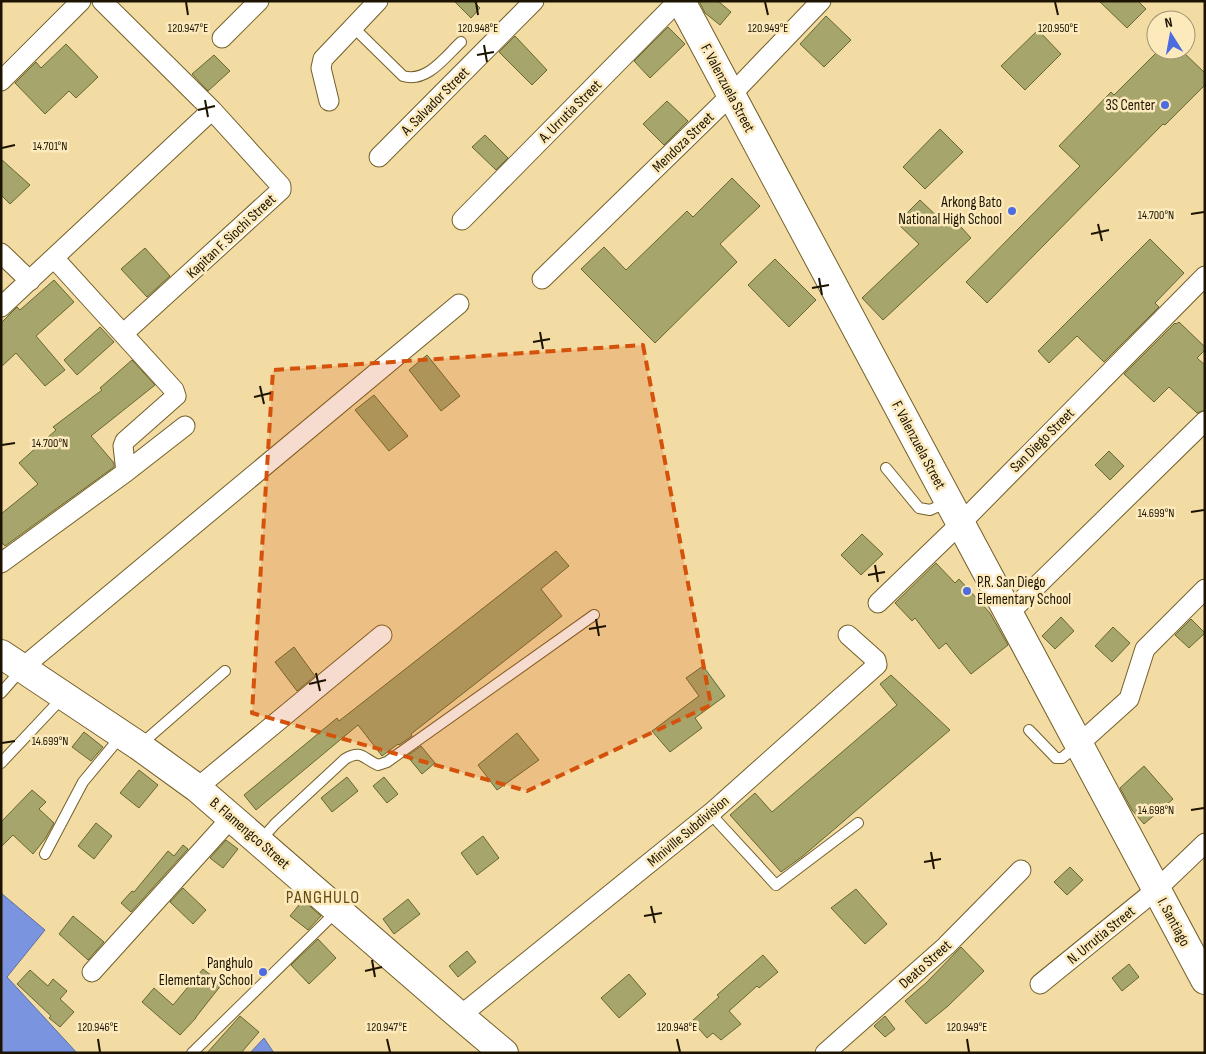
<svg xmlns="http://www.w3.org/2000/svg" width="1206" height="1054" viewBox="0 0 1206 1054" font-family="'Sofia Sans Condensed',sans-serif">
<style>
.water{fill:#7a94df;stroke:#5e6e9c}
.building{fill:#a5a56c;stroke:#67672f}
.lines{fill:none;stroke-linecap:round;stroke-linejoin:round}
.lane-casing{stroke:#735f28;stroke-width:12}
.street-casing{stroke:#735f28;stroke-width:21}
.secondary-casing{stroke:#735f28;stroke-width:30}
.lane{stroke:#fff;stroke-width:10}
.street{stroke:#fff;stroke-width:19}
.secondary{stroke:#fff;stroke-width:28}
.marked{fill:#d4520b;fill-opacity:0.2;stroke:#d4520b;stroke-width:4;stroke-dasharray:10 6;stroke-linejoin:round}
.ticks{fill:none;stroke:#1c1401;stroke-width:2}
.poi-dot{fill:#4d6ce0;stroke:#fceabd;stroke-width:2}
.labels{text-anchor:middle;stroke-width:5;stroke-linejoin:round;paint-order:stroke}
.street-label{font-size:15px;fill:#1c1401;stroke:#fceabd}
.poi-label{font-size:15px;fill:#1c1401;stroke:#fceabd;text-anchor:end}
.quarter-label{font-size:18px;letter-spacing:1px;fill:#5f4c13;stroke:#fceabd}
.ticks-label{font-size:12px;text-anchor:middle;fill:#1c1401;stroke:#fceabd;stroke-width:5;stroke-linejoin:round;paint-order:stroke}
</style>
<rect width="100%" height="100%" fill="#f3dca4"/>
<path class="water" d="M1,893l44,37 -38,47 70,76h-76z
M264,1038l10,15h-24z"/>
<path class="building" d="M454,1h19l7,7 -9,10z
M699,1h19l13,11 -11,13 -15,-12z
M1099,1h39l8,8 -19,19z
M826,16l25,24 -27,27 -24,-23z
M668,27l17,17 -35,34 -16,-17z
M1038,30l23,24 -36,36 -24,-24z
M515,36l32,34 -15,15 -33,-33z
M66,44l32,33 -22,21 -7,-7 -24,23 -30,-31 21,-21 5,6z
M1159,50h22l24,23v12l-40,40 -2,-1 -176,179 -21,-21 114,-116 -21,-20 52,-54 3,3z
M214,55l16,16 -22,20 -16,-17z
M667,101l21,20 -24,24 -21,-21z
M940,129l23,23 -38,37 -22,-22z
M485,135l23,23 -12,12 -24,-23z
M1,159l29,26 -20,19 -9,-9z
M732,178l28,28 -40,38 17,18 -82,81 -74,-74 23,-22 22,23 61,-59 6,6z
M920,200l23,22 7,-7 21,23 -88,82 -21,-22 57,-54 -22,-21z
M1150,239l34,34 -29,30 4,4 -55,55 -27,-26 -28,27 -11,-12z
M145,248l25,28 -23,21 -26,-28z
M775,259l41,41 -27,27 -41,-42z
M54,280l20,22 -38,34 29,34 -20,16 -29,-33 -15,14v-44l16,-16 3,3z
M1179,322l26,25v3l-8,8 8,7v45l-8,3 -28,-26 -15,15 -30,-28 51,-51 1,1z
M100,327l14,15 -37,33 -13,-15z
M427,355l33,41 -19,15 -32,-41z
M132,360l23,25 -64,51 23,27v4l-109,79 -4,-4v-28l37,-30 -19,-21 37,-33 -3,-3 49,-37 -2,-2z
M374,395l34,41 -19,15 -34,-41z
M1109,451l15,15 -14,14 -15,-15z
M862,534l21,20 -22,21 -20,-20z
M556,551l13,15 -28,23 21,27 -151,118 1,2 -13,9 -1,-1 -16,12 -24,-31 -102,85 -12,-15 93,-77 2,3z
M936,563l19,20 4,-4 31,34 18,32 -37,29 -25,-31 -7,6 -24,-31 -3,3 -17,-18z
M1061,617l13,14 -19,18 -13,-13z
M1191,619l14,14 -16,15 -14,-13z
M1113,627l17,16 -18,19 -17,-16z
M294,647l21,29 -18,15 -22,-29z
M703,666l22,30 -30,22 7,10 -32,24 -18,-21 47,-35 -13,-18z
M891,675l59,55 -147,126 -22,16 -51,-57 25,-22 17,19 125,-107 -17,-21z
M84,732l19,15 -12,14 -19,-14z
M517,733l22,27 -42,30 -19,-25z
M421,746l14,17 -13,11 -15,-18z
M1144,766l29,33 -29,25 -12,-14 -12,-22z
M139,770l19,15 -19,23 -19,-15z
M347,777l11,14 -26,21 -11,-14z
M384,777l14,17 -11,9 -14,-17z
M32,790l14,12 -7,7 15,14 -9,16 -12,15 -20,-19 -12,12v-25z
M96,823l16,13 -18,23 -16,-13z
M483,836l16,22 -22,17 -16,-22z
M226,840l12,9 -15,19 -13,-10z
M183,845l5,4 -57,63 -10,-9 11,-12 2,1 34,-41 6,5z
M1070,867l13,13 -16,15 -13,-13z
M183,888l23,22 -13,14 -23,-22z
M856,889l31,35 -22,20 -34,-36z
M408,899l12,15 -26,20 -11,-15z
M303,900l18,16 -13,14 -18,-14z
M73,916l31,26 -16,18 -29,-26z
M318,939l18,19 -27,26 -18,-19z
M961,947l23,24 -36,35 -22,18 -21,-23 21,-18z
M467,951l9,11 -18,15 -9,-11z
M763,955l15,17 -19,16 -2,-2 -28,25 12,13 -20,16 -8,-7 -6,5 -15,-17 27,-24 -2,-2z
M1129,964l10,13 -17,14 -10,-13z
M203,969l19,15 -26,33v1l-16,17 -38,-33 12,-14 19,17z
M30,970l18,16 5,-7 14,12 -7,8 14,13 -14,15 -11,-9 2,-2 -34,-32z
M629,974l17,20 -27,24 -18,-20z
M240,1016l19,16 -18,21h-34z
M885,1016l10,13 -10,8 -11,-11z"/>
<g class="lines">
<defs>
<path id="lane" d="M353,27l50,49c24,7 42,-19 58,-34
M886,468l33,40 11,2 18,-8
M1,693l21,-24
M1029,730l27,28h6l16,-13
M140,745l85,-74
M1,763l62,-66
M711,813l7,9 58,63 82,-62
M260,841l15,-17 70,-65c17,-10 18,0 33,6l9,-3 207,-147
M45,854l38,-72 39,-47
M192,1053l145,-142"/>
<path id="street" d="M102,1l110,109 69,76v4l-157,143
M222,38l37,-37
M1,81l80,-80
M329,101l-8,-33 2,-9 55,-58
M379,157l155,-156
M462,220l216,-219
M1,253l29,28
M542,279l189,-184 90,-94
M1,307l211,-197
M126,472l59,-46
M1,563l125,-91 -3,-26 2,-5 51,-45 -2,-6 -120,-132
M878,603l83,-80 244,-247
M1009,613l196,-192
M22,668l437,-364
M1079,744l50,-45 16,-50 60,-60
M197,788l185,-153
M92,972l140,-155
M1040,984l117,-95 48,-46
M460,1016l251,-203 166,-148 -1,-5 -28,-25
M825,1053l121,-107 75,-76"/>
<path id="secondary" d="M681,1l524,979
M1,654l138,92 58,42 263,228 44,37"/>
</defs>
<use href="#lane" class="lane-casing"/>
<use href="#street" class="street-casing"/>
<use href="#secondary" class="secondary-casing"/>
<use href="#lane" class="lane"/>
<use href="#street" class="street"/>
<use href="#secondary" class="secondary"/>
</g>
<path class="marked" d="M643,345l68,360 -184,86 -275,-78 21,-343z"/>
<path class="ticks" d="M186,2l2,13M476,2l2,13M765,2l3,13M1055,2l3,13M484,45l3,17M477,55l17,-3M205,100l3,17M198,110l17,-4M2,148l13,-3M1191,214l13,-2M1098,224l4,17M1091,234l18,-4M819,278l3,17M812,288l17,-3M540,332l3,17M533,342l17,-3M260,386l4,18M254,397l17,-4M2,445l13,-2M1191,512l13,-2M875,565l3,17M868,575l17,-3M596,619l3,17M589,629l17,-3M316,673l4,18M309,684l17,-4M2,743l13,-2M1191,810l13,-2M931,852l3,17M924,862l17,-3M651,906l4,17M644,916l18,-3M372,960l3,17M365,971l17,-4M98,1039l2,13M387,1039l3,13M677,1039l3,13M967,1039l2,13"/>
<g class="poi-dot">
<circle cx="1165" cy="105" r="5"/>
<circle cx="1012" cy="211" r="5"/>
<circle cx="967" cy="591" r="5"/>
<circle cx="263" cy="972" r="5"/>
</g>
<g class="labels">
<g class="street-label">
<text transform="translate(728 88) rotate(62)" y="5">F. Valenzuela Street</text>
<text transform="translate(435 101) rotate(-45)" y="5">A. Salvador Street</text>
<text transform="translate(570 111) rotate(-45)" y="5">A. Urrutia Street</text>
<text transform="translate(683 142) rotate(-44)" y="5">Mendoza Street</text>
<text transform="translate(231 236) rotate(-43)" y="5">Kapitan F. Siochi Street</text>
<text transform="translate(1042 440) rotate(-45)" y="5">San Diego Street</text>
<text transform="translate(919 445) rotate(62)" y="5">F. Valenzuela Street</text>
<text transform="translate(688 831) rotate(-40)" y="5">Miniville Subdivision</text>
<text transform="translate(250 833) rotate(41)" y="5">B. Flamengco Street</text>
<text transform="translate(1174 922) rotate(62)" y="5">I. Santiago</text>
<text transform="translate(1101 935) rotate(-39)" y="5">N. Urrutia Street</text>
<text transform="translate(925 964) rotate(-42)" y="5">Deato Street</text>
</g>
<g class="poi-label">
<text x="1155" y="110">3S Center</text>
<text x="1002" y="207">Arkong Bato<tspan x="1002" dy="17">National High School</tspan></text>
<text x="977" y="587" text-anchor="start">P.R. San Diego<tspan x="977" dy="17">Elementary School</tspan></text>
<text x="253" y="968">Panghulo<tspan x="253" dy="17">Elementary School</tspan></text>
</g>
<g class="quarter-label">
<text x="323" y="903">PANGHULO</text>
</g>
</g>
<g class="ticks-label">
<text x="188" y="32">120.947°E</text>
<text x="478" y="32">120.948°E</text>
<text x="768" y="32">120.949°E</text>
<text x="1058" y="32">120.950°E</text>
<text x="50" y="150">14.701°N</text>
<text x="1156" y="219">14.700°N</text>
<text x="50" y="447">14.700°N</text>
<text x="1156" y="517">14.699°N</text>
<text x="50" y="745">14.699°N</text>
<text x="1156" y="814">14.698°N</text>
<text x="98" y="1031">120.946°E</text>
<text x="387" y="1031">120.947°E</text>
<text x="677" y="1031">120.948°E</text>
<text x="967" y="1031">120.949°E</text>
</g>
<rect width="1206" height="1054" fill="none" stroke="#1c1401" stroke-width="5"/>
<g transform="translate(1171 35) rotate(349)"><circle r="24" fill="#fceabd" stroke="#a29472"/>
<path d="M0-4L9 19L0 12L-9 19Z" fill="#4d6ce0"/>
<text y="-8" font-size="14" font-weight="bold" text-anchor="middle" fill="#1c1401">N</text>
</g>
</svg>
